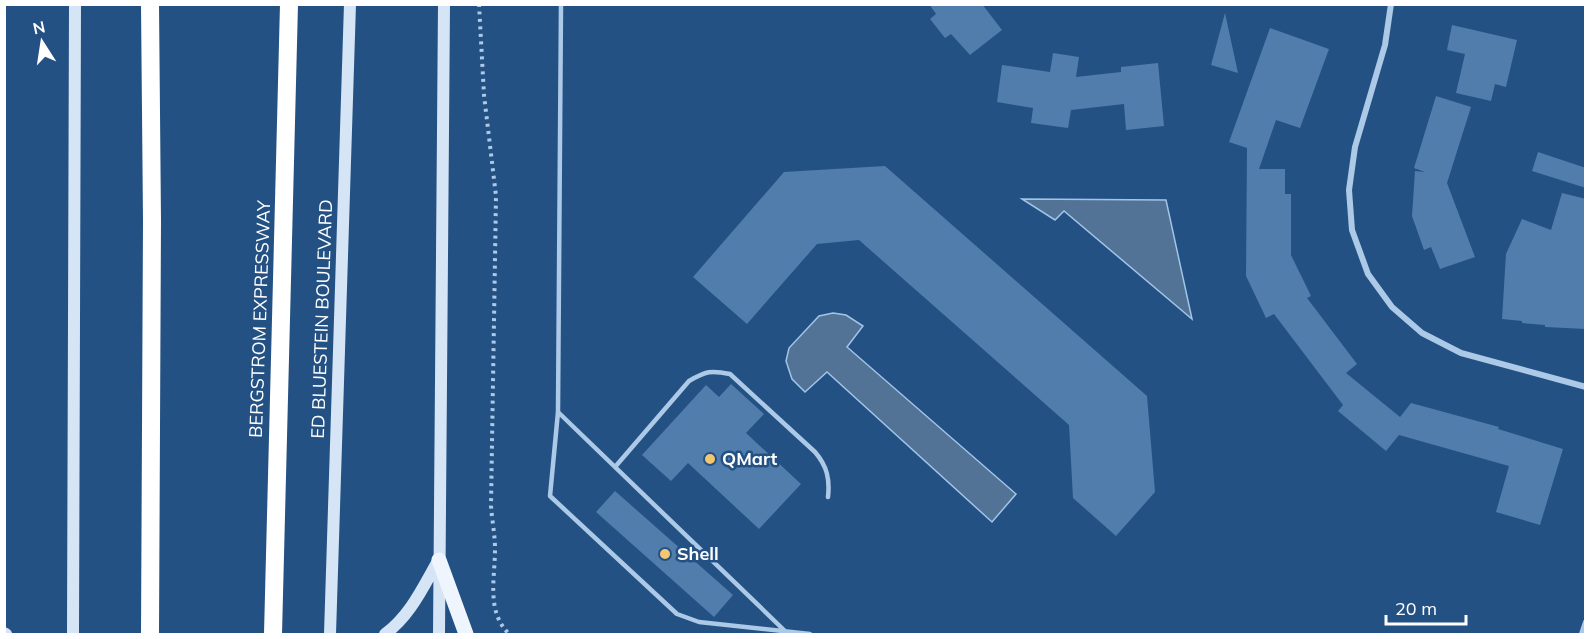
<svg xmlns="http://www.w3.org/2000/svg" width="1590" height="639" viewBox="0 0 1590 639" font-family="Mulish,sans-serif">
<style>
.water{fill:#527296;stroke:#a0c5e8;stroke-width:1.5}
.building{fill:#507dac}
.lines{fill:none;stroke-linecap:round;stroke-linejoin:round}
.path{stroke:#acc9e7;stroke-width:4;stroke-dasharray:3 4.5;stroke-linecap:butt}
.service{stroke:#acc9e7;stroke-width:4.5}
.minor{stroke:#acc9e7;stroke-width:6}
.secondary{stroke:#d6e5f6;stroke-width:12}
.primary{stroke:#eef5fd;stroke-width:15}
.motorway{stroke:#fff;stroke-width:18}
.poi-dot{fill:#f2c76f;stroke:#245183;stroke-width:2}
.labels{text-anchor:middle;stroke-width:5;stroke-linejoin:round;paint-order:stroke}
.street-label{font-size:18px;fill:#fff;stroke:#245183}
.poi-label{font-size:18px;font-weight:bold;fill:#fff;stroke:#245183;text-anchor:start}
</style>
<rect width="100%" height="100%" fill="#245183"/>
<path class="water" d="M1022,199l144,1 26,119 -128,-108 -9,9z
M833,313l13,2 17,11 -16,21 169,147 -24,28 -165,-150 -22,20 -13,-13 -6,-18 3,-13 30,-32z"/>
<path class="building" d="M929,4h53l20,26 -32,25 -19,-21 -6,4 -15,-19 6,-5z
M1225,13l13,60 -27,-8z
M1452,25l65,15 -11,47 -11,-3 -4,17 -35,-8 9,-39 -18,-4z
M1270,28l59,21 -29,79 -24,-8 -17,49h26v25h6v61l20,41 -4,2 50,66 -11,9 54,44 11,-14 88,24 -1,2 65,20 -23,76 -44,-13 13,-46 -110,-31 -13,16 -48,-40 5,-6 -69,-91 -8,4 -20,-42 1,-128 -18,-6z
M1053,53l26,4 -3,20 45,-5v-5l37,-4 6,63 -38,4 -2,-26 -53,6 -3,18 -37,-5 2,-15 -36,-6 5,-37 48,7z
M1436,96l35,11 -24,76 28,74 -35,12 -9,-22 -7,3 -12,-34 3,-45 10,1 -11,-4z
M1538,152l48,16v20l-54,-17z
M885,166l262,230 8,96 -39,44 -43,-38 -4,-73 -210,-185 -42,4 -70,80 -54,-47 91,-105z
M1562,193l24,6v130l-41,-2v-2l-23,-2v-2l-20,-2 4,-65 16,-35 29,11z
M731,384l33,30 -18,19 55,51 -42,45 -71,-66 -17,18 -29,-26 64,-70 13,12z
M615,491l118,104 -19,22 -118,-105z"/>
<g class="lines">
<path class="path" d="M479,4l5,91 12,101 -5,310c1,14 4,29 4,43 0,30 -9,62 14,85"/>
<path class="service" d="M561,4l-3,408 -8,84 127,118 22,8 111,12
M558,412l227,219
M615,467l74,-86c17,-10 22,-11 41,-7l85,78c12,14 15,27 13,45"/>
<path class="minor" d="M1391,4l-6,41 -30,102 -6,43 3,40 16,44 24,33 30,26 39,20 125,34
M1582,634l4,-12"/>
<path class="secondary" d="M4,633l2,1
M73,634l2,-630
M330,634l20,-630
M385,634c25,-18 38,-47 53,-73
M439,634l5,-630"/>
<path class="primary" d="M439,560l27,74"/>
<path class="motorway" d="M150,634l2,-413 -2,-217
M273,634l16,-630"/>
</g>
<g class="poi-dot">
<circle cx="710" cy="459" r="6"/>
<circle cx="665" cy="554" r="6"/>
</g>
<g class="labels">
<g class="street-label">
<text transform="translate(260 319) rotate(-88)" y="6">BERGSTROM EXPRESSWAY</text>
<text transform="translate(322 319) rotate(-88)" y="6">ED BLUESTEIN BOULEVARD</text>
</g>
<g class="poi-label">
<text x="722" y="465">QMart</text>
<text x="677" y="560">Shell</text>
</g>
</g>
<rect width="1590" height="639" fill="none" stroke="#ffffff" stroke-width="12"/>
<g transform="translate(42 42) rotate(348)" stroke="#245183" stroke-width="4.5" paint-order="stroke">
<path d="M0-4.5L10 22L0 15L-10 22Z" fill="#ffffff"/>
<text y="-9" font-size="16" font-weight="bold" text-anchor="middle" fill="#ffffff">N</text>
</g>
<path d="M1386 615v9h80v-9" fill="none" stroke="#ffffff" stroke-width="3"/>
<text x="1395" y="615" font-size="18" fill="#ffffff" stroke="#245183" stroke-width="4.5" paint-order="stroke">20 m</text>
</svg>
